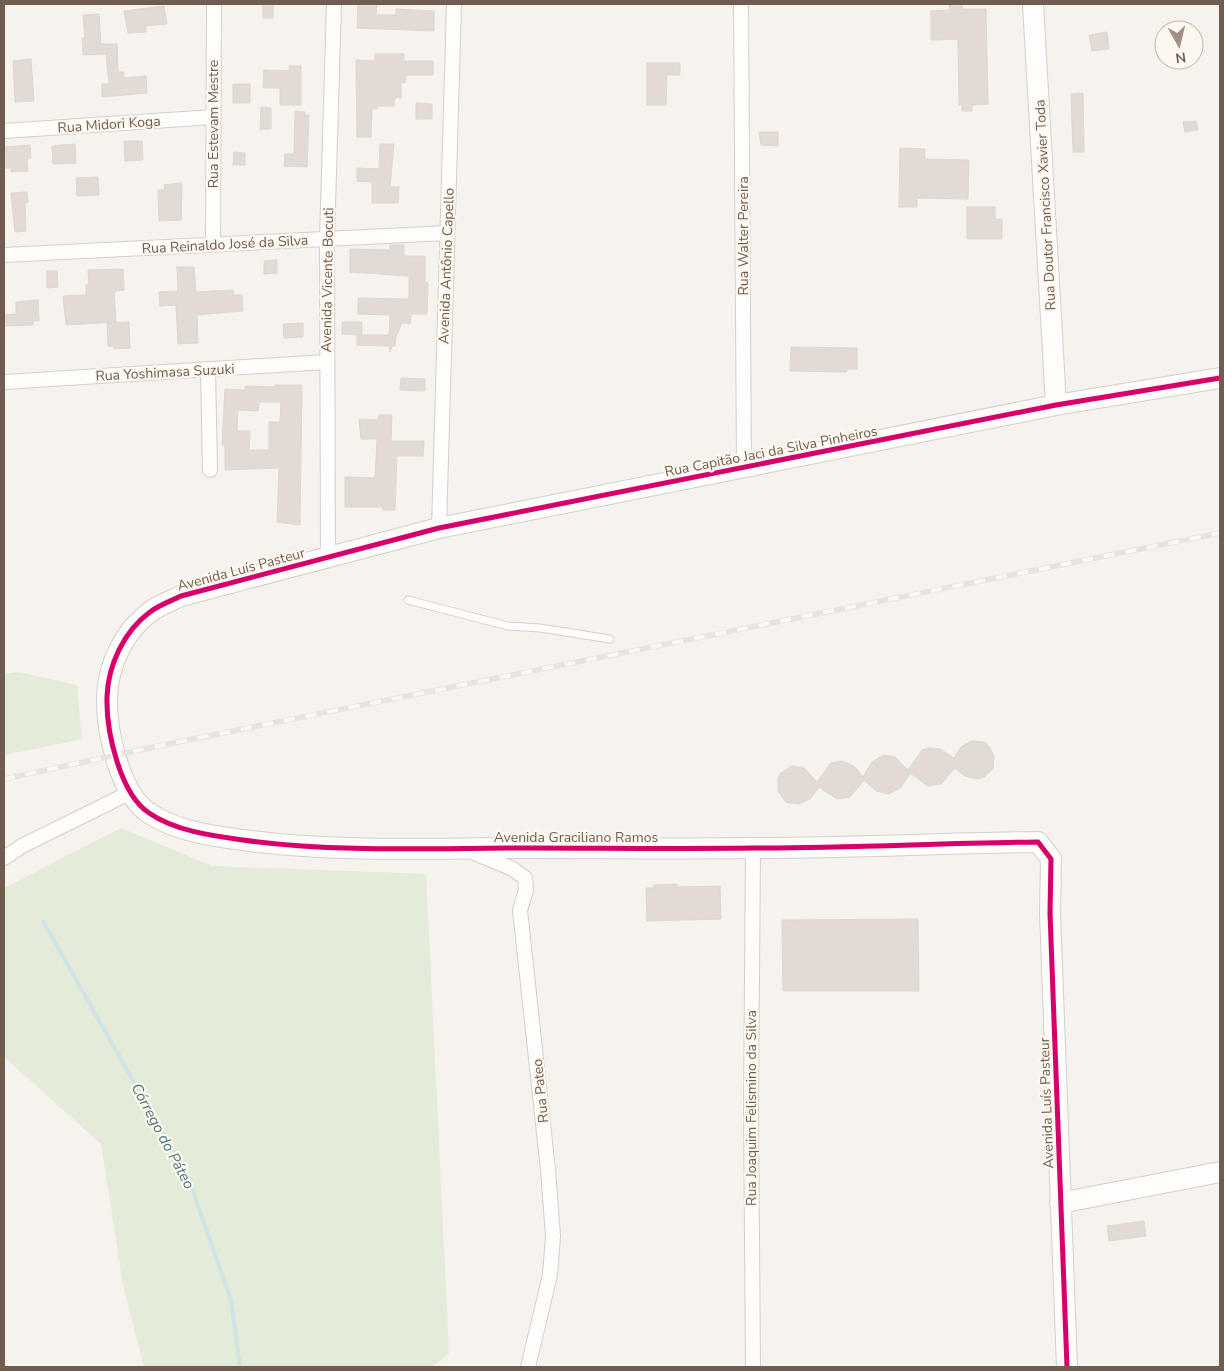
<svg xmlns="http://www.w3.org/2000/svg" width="1224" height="1371" viewBox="0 0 1224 1371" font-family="'Nunito Sans',sans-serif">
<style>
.green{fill:#e4ebd9}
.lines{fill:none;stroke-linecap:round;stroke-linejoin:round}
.stream{stroke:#d0e3e5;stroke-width:4}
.building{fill:#e1dad5;stroke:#ded6d0;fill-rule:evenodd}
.lane-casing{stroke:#d4cfca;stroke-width:9}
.street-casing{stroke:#d4cfca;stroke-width:16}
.secondary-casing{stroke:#d5cfca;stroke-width:22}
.lane{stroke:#fefdfc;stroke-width:7}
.street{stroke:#fefdfc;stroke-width:14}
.secondary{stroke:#fefdfc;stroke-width:20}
.rail-casing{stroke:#e5e3e5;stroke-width:5.5}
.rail{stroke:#fdf8ef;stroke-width:4;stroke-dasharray:11;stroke-linecap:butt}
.cycleway-casing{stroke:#fdf8ef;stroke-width:8}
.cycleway{stroke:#d6006c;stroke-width:5}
.labels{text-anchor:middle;stroke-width:4.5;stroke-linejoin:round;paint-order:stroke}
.street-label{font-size:14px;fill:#715c50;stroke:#fdf8ef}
.water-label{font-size:15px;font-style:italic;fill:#4c7881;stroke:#fdf8ef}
</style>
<rect width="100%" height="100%" fill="#f6f2ed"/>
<path class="green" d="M19,672l58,13 5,54 -78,16v-81z
M121,828l91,38 214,8 23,479 -17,14h-288l-21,-82 -22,-141 -97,-87v-169z"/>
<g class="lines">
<path class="stream" d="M43,921l146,259 42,120 9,67"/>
</g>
<path class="building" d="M263,4h10v14h-10z
M358,4h19l-1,11h20v-6l38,2v20l-77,-3z
M949,4h13v5h24l2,95 -16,1v6h-10v-6h-3l-1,-66 -27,1v-29l19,-1z
M164,6l3,18 -21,2v6l-18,1 -4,-22z
M99,14l2,30h16l1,28h6v6l22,-2 1,17 -45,4v-13h7l-3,-30 -23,1 -1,-17h3l-2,-23z
M1107,32l2,17 -17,2 -3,-16z
M375,54h29v7h29v14h-27l-1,8h-4v15l-6,-1 -1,9h-16l-1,3h-5l-1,28h-14l-1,-77 19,1z
M31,59l3,42 -19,1 -2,-41z
M647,63h33v12h-13l-1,30h-19z
M289,66h12v39h-21v-17h-17l1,-18 25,1z
M233,84h17v19h-17z
M1083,93l1,59h-11l-2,-58z
M416,103l16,1v15h-16z
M261,107l10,1v21h-11z
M295,111l10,1v3h4l-2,52 -23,-1 1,-12h9z
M1196,121l2,9 -13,2 -2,-10z
M759,132h19v14l-17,-1z
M124,141h18l1,19 -18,1z
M75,144l1,19 -23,1 -1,-18z
M380,144h14l-4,43h9l-1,16h-26v-21l-15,-1v-13l22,1z
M30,145l1,13 -4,1 1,12 -17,1v-4h-7v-21z
M900,148l25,1v10l44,1 -1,39 -51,-1v9h-18z
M234,152l11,1v12h-12z
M98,177l1,18 -22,1 -1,-18z
M182,183l-1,37 -22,1 -1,-31h7l-1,-5z
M27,192l1,11h-3l1,28 -11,1 -4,-39z
M967,207h28v12h7v20h-35z
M390,245h14v11h21v26l3,1 -1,31h-16l-1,10 -8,-1 -6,14 -1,9h-3l-2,6 -1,-6 -32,-1v-10h32l1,-20 -32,-1v-16l51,1v-23l-59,-4v-23l40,1z
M277,260v13l-13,1v-13z
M177,267h17l2,25 37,-2 1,5h8l1,16 -46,4 1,28 -20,1 -2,-39 -16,1 -1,-14 19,-1z
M123,269l1,21 -10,1 2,31 -50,3 -3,-29 23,-1v-10l3,-1 -1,-14z
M47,271h10l1,16 -11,1z
M38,300l1,21h-6v4l-29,1v-11l12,-1v-12z
M129,322l1,26 -16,1v-3h-6l-1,-23z
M342,322h20v13l-20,-1z
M303,323v14l-19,1 -1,-14z
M791,347l66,1v21h-10v3l-57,-1z
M401,378l24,1v12l-25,-1z
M275,385h27l-2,140 -23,-3 2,-54 -54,2v-25h-3l3,-56 20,1v-4l30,1zM259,402h22l-1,20h-11v28h-20l1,-19h-13l1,-21 20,1z
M379,415h13l-1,26h33l-1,15h-26l-2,54h-12v-3h-38v-30l30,1 2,-39h-16l-2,-20 19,1z
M971,741l13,1 5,4 5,10 -1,13 -9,8 -6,2 -13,-3 -10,-8 -14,16 -13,2 -19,-14 1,2 -10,14 -11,6 -13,-3 -12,-11 -14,17 -13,2 -18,-12 -9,12 -11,5 -13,-2 -8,-11v-13l3,-5 11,-7 12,2 13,14 14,-19 12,-2 11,5 9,11 9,-15 11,-7 12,2 13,13 14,-20 6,-2 12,1 14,9 7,-11z
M677,884l1,3 42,-1 1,33 -74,2 -1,-33h8v-3z
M918,919l1,72h-136l-1,-71z
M1144,1221l2,15 -37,5 -2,-15z"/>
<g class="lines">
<defs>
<path id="lane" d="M408,600l100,26 32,2 70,11"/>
<path id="street" d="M741,4l3,465
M4,131l209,-14
M213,244l1,-240
M4,255l443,-22
M208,369l2,101
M4,382l322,-20
M439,528l15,-524
M328,557l-1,-318 7,-235
M753,848l-2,260 2,259
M470,851l43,18 12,9 1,12 -6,20 28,260 5,66 -3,39 -22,92
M4,858l18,-12 107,-53"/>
<path id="secondary" d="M1033,4l23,401
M1060,1203l160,-31
M1067,1367l-17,-454 1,-54 -13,-17c-95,1 -190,6 -284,6 -76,1 -151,0 -227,0 -95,0 -189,5 -284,-8 -30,-4 -68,-9 -94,-27 -29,-19 -43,-82 -42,-116 1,-32 17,-66 43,-85 9,-7 21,-11 31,-16l258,-68 617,-123 164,-27"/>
</defs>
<use href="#lane" class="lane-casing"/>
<use href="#street" class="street-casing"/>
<use href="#secondary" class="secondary-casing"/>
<use href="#lane" class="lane"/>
<use href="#street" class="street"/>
<use href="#secondary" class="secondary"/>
<defs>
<path id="rail" d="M4,779l164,-35 1052,-211"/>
</defs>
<use href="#rail" class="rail-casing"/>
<use href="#rail" class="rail"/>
<defs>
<path id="cycleway" d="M1067,1367l-17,-454 1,-54 -13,-17c-95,1 -190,6 -284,6 -76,1 -151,0 -227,0 -95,0 -189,5 -284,-8 -30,-4 -68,-9 -94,-27 -29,-19 -43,-82 -42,-116 1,-32 17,-66 43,-85 9,-7 21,-11 31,-16l258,-68 617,-123 164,-27"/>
</defs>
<use href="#cycleway" class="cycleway-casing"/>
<use href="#cycleway" class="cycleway"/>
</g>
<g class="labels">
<g class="street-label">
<text transform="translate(109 124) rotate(-4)" y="5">Rua Midori Koga</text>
<text transform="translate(213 124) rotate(-90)" y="5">Rua Estevam Mestre</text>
<text transform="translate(1045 205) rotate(-93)" y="5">Rua Doutor Francisco Xavier Toda</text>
<text transform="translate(743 236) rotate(-90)" y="5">Rua Walter Pereira</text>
<text transform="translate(225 244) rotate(-3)" y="5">Rua Reinaldo José da Silva</text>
<text transform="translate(446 266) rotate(-88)" y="5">Avenida Antônio Capello</text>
<text transform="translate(327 280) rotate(-89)" y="5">Avenida Vicente Bocuti</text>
<text transform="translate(165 372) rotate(-3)" y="5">Rua Yoshimasa Suzuki</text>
<text transform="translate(771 451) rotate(-11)" y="5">Rua Capitão Jaci da Silva Pinheiros</text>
<text transform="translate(241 569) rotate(-15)" y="5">Avenida Luís Pasteur</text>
<text x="576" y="842">Avenida Graciliano Ramos</text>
<text transform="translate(540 1091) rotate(-96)" y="5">Rua Pateo</text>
<text transform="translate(1046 1103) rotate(-92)" y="5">Avenida Luís Pasteur</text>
<text transform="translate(751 1108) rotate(-90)" y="5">Rua Joaquim Felismino da Silva</text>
</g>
<g class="water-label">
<text transform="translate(163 1136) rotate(62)" y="5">Córrego do Páteo</text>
</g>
</g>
<rect width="1224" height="1371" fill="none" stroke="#715c50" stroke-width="10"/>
<g transform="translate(1179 45) rotate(172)"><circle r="24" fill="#fdf8ef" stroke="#c5baaf"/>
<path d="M0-4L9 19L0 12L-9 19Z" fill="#a09087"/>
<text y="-8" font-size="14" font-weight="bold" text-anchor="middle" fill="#715c50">N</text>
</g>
</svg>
